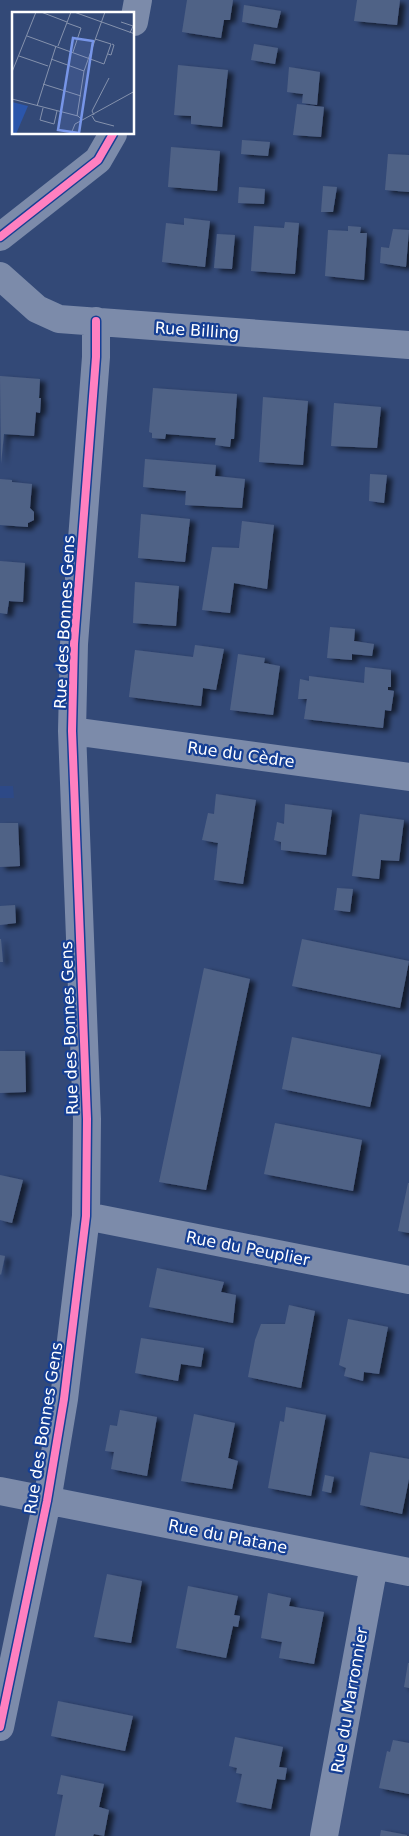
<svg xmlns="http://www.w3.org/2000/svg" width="409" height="1836" viewBox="0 0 409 1836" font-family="'DejaVu Sans',sans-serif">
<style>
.water{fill:#2d4987}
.building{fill:#506286;filter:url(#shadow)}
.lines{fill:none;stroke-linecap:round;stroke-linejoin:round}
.minor{stroke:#7c8baa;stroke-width:28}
.cycleway-casing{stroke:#163f94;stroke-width:11}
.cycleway{stroke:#ff80c0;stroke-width:8}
.labels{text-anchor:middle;stroke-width:4.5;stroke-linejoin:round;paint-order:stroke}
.street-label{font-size:16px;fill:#fff;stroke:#163f94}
.inset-road{fill:none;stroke:#8592ad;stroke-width:1}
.view{fill:#7795e8;fill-opacity:0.15;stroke:#7795e8;stroke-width:2.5}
.inset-edge{fill:none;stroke:#fff;stroke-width:2.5}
</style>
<defs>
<filter id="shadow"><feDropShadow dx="5.5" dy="3" stdDeviation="2.5" flood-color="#0009"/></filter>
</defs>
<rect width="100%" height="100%" fill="#334977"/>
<path class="water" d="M0,786h13l1,12h-14z"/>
<path class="building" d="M187,0h46l-3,20h-6l-3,18 -39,-6z
M357,0h43l-3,25 -43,-4z
M244,5l37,6 -4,17 -35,-6z
M254,44l24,4 -3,16 -24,-4z
M178,65l50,5 -6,57 -31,-3v-8l-17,-1z
M289,67l31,5 -3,33 -15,-2 1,-9 -16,-2z
M297,104l27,3 -3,30 -28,-2z
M242,140l28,2 -2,14 -27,-2z
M171,147l49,4 -3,40 -49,-4z
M388,154l21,1v37l-24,-2z
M323,186l14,1 -4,25h-12z
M239,187l26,2 -1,15 -26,-1z
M184,218l26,3 -5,46 -43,-5 4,-39 18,2z
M285,222l14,1 -4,51 -44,-3 3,-45 30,2z
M348,226l13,1 -1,6h7l-3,47 -39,-4 3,-46 20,1z
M393,229l16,1 -3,37 -26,-4 1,-16 8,1z
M217,234l18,1 -3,34 -18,-1z
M0,376l40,3 -1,19h2l-1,15 -4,-1 -2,24 -30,-2 -3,30z
M153,388l84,6 -3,45h-3l-1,8 -15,-2 1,-7 -50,-4 -1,5 -13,-1v-5l-3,-1z
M263,397l45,4 -5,64 -44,-3z
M334,403l47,4 -4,41 -46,-2z
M145,459l71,6 -1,11 30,3 -3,29 -57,-3 1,-14 -43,-4z
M370,474l17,1 -3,28 -15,-2z
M0,479l12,1v2l20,2 -2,24 4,4v8l-6,3v4l-28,-2z
M141,514l49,5 -5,43 -47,-4z
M242,521l32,4 -7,64 -33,-6 -4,30 -28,-3 10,-63 27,1z
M0,561l25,2 -2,39 -14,-1 -2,13 -7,-1z
M135,582l44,4 -3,40 -43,-3z
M330,627l25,2 -1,12 20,3 -2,12 -20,-2v6l-25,-2z
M195,645l29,4 -8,41 -13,-2 -2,18 -72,-9 6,-47 58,7z
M238,654l27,4 -1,5 16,3 -7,49 -43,-5z
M365,667l26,3v17h-3v3l6,1 -3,20 -6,-1 -2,18 -79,-9 3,-20h-9l2,-20 9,2v-5l55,7z
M216,794l40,6 -13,84 -29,-4 4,-37 -16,-3 6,-27 6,1z
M285,804l47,6 -6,45 -45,-5v-8l-7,-2 3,-18 7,2z
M360,814l44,6 -5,41 -18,-1 -2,19 -27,-3z
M0,823h18l2,43 -20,1z
M337,888l16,1 -3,23 -16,-2z
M15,905l1,18 -16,2v-19z
M0,939h1l2,23h-3z
M302,939l107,22 -9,47 -108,-22z
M204,968l46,11 -44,211 -47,-8z
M292,1037l89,18 -11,52 -88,-18z
M0,1051h25l1,41 -26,1z
M275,1123l87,17 -9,51 -89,-17z
M0,1175l23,5 -11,43 -12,-3z
M408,1183h1v50l-11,-2z
M0,1255l5,1 -4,19 -1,-1z
M157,1268l67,14 -3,10 15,3 -3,28 -84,-16z
M289,1305l26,6 -14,77 -53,-11 7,-37 6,-16h24z
M348,1319l40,8 -9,47 -15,-2 -1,9 -19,-5 2,-8 -7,-3z
M141,1338l63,10 -3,19 -20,-3 -3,17 -43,-8z
M286,1407l40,8 -15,81 -43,-8 12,-67 4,1z
M120,1410l37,7 -10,59 -36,-7 3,-17 -9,-1 5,-26 7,1z
M194,1414l41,9 -7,35 10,3 -6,28 -51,-8z
M370,1452l39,7v20l-7,35 -42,-9z
M325,1475l9,2 -3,16 -9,-2z
M107,1574l35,7 -11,62 -37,-6z
M188,1586l50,10 -4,19 6,1 -2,11 -5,-1 -7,32 -50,-10z
M268,1593l23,5 -2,8 35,6 -10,52 -35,-6 3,-16 -21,-4z
M408,1663h1v25l-5,-1z
M58,1701l75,15 -8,35 -74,-15z
M235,1737l48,10 -4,20 8,1 -2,12 -8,-1 -6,30 -35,-7 6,-28 -6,-1 1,-5 -8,-2z
M393,1740l16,3v51l-30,-6 8,-37 3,1z
M61,1775l43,9 -5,23 10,3 -5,26 -10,-2 -1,2h-38l8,-41 -6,-1z
M381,1830l26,5v1h-27z"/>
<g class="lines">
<path class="minor" d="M134,22l4,-22
M0,237l98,-77 15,-26
M0,276l37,33 22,10 350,26
M72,731l337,46
M86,1216l323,64
M0,1491l409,81
M0,1727l47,-226 17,-102 22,-183 1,-97 -15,-388 2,-87 22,-287v-36
M324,1836l50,-271"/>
<defs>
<path id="cycleway" d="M0,237l98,-77 15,-26
M0,1727l47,-226 17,-102 22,-183 1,-97 -15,-388 2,-87 22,-287v-36"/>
</defs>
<use href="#cycleway" class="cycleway-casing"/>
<use href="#cycleway" class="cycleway"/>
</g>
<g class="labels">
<g class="street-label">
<text transform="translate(197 330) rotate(4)" y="6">Rue Billing</text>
<text transform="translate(64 622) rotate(-87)" y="6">Rue des Bonnes Gens</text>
<text transform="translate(241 754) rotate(8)" y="6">Rue du Cèdre</text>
<text transform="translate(69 1028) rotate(-92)" y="6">Rue des Bonnes Gens</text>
<text transform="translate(248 1248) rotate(11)" y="6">Rue du Peuplier</text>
<text transform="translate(43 1428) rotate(-81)" y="6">Rue des Bonnes Gens</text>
<text transform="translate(228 1536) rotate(11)" y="6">Rue du Platane</text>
<text transform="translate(349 1700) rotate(-80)" y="6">Rue du Marronnier</text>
</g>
</g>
<g transform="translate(12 12)">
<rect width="122" height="122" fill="#334977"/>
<path d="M0,90l16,4 -12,28h-4z" fill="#2b56ab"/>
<path class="inset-road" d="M29,0l26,10M62,0l61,22M109,10l12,4 -3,7M55,11l14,5 -8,24M15,24l77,28 7,-20 -16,-5M46,34l13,-34M96,42l3,1 3,-10 -2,-1M7,44l29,10M39,47l33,12M0,60l24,-60M31,72l38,12M0,87l66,17 4,4M25,94l19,-60M31,96l-3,12 14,4 3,-13M82,103l-2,-4 17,-33M65,104l7,-45 21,-59M80,104l3,5 19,5M59,122l4,-10 60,-33"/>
<path class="view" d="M61,26l20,3 -14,92 -21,-3z"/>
<rect width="122" height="122" class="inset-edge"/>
</g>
</svg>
